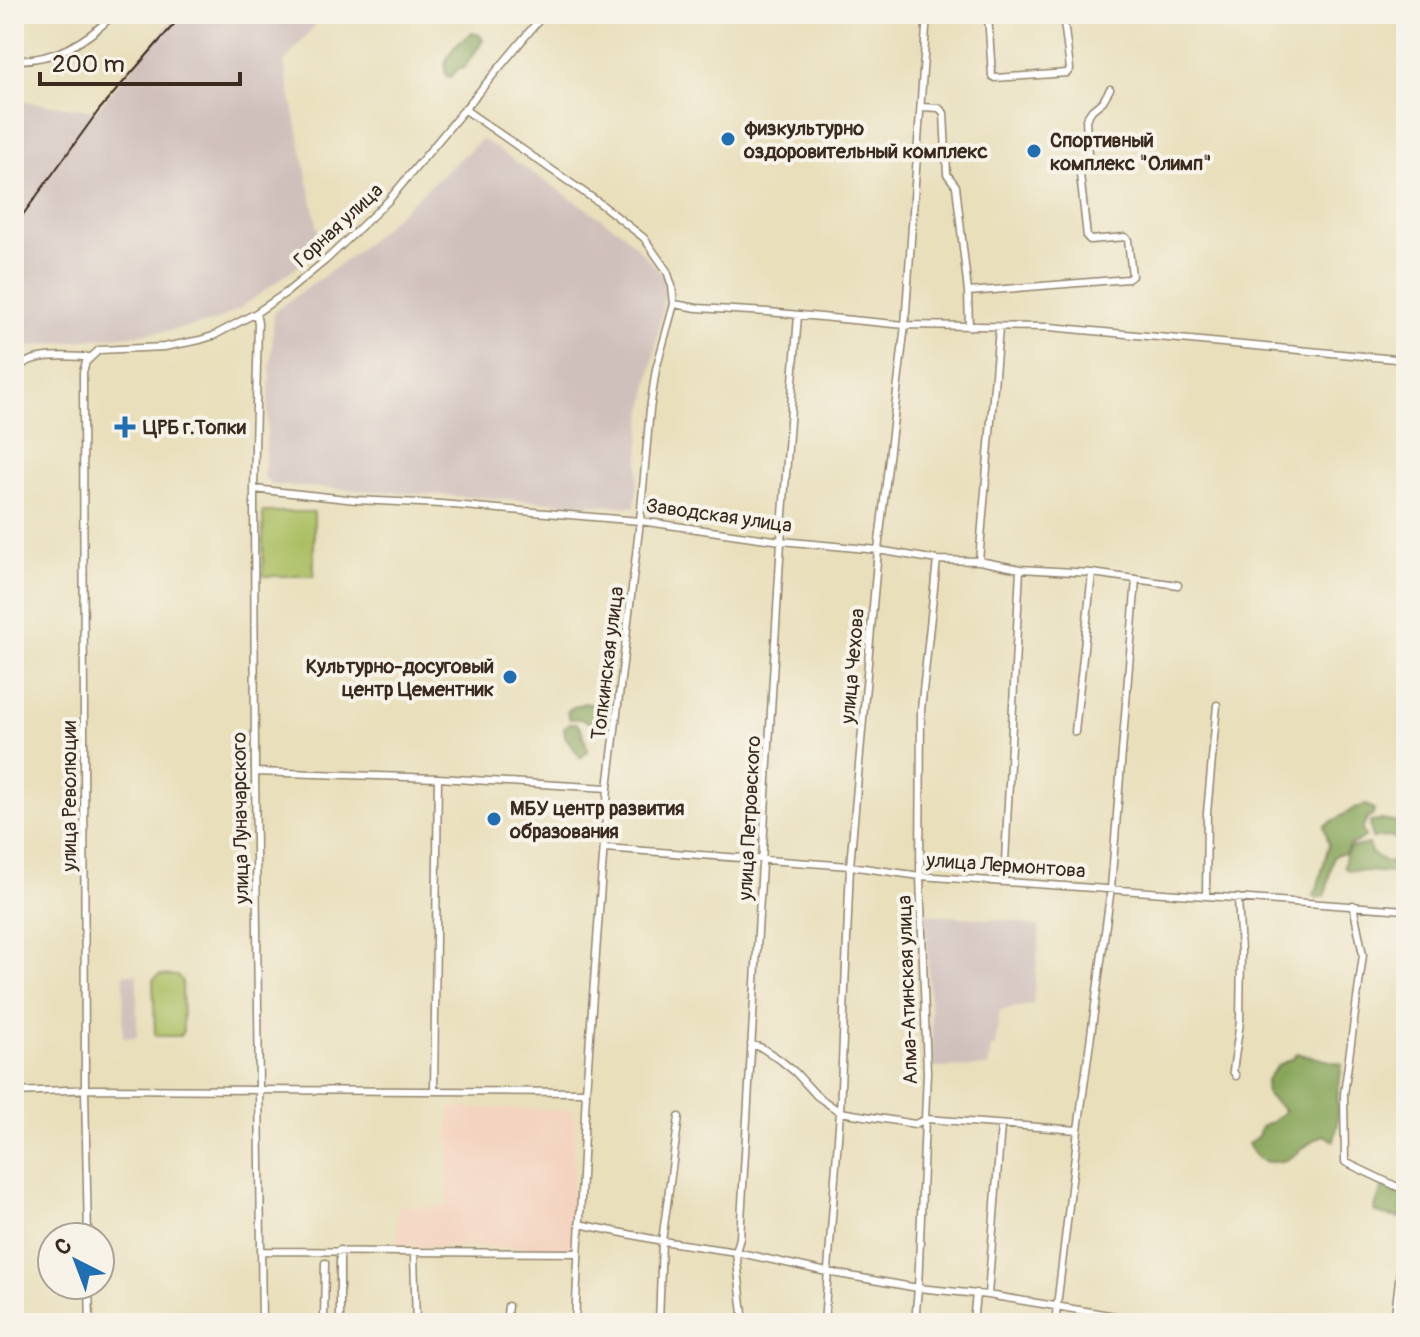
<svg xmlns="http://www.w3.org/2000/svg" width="1420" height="1337" viewBox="0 0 1420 1337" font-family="Pangolin,sans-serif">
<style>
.built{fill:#f4d3c0}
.industrial{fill:#d0c0bc}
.green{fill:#abbf64;stroke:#737441;stroke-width:2}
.forest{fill:#88a65a;stroke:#62683c;stroke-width:2}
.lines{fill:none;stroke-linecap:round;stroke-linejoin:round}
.minor-casing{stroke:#92846c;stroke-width:9}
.minor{stroke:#fff;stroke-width:6}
.rail{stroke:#3b2a1e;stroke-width:2}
.poi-dot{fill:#1f6fb2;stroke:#f7f3e8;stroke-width:3}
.labels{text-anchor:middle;stroke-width:8;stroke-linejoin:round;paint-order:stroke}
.poi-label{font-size:20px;font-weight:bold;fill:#3b2a1e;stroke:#f7f3e8;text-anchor:start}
.street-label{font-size:20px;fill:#3b2a1e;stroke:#f7f3e8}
</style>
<rect width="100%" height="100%" fill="#f7f3e8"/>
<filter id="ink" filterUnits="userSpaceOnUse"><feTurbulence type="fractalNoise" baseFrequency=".0125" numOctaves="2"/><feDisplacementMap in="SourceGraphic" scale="16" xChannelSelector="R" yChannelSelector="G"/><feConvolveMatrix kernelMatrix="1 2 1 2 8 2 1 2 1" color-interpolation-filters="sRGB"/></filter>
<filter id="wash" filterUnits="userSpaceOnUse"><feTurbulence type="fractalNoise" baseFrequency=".006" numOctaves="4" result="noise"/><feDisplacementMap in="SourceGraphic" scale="32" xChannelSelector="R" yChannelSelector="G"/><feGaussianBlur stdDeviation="1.8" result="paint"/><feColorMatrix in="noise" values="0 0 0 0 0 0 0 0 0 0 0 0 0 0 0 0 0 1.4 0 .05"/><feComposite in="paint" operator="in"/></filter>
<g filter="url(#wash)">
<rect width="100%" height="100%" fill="#e9dfbb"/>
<path class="built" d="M449,1108l125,2 -2,138 -175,-2 1,-40 49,1z"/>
<path class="industrial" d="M178,14h146l-40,49 38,186 -83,60 -26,13 -46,9 -153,17v-248l81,11z
M482,139l141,94 40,42 4,8 -25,139 -7,85 -362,-22 -9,-8 10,-165 81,-59z
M925,914l86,7 29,6 -7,78 -33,5 -5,37h-4l-3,20 -54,1z
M124,974h13v63h-14z"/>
<path class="green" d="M263,512h51v64h-51z
M159,975l19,1 4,5 1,50 -3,5h-24l-1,-3 -2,-53z"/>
<path class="forest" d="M472,33l8,2 3,5 -19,28h-5l-8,9 -5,-1c-6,-19 12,-34 26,-43z
M584,703c7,3 14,-1 20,3l-7,8 10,8 -4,5 -7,2c-7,-9 -15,-12 -26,-10l-3,-7 4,-4z
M570,723h6l5,6 7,21 -7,8 -16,-22 -1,-8z
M1366,805l8,4 -1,6 -6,4 -5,10 3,8 -16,9 -5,8h-7l-4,4 -7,35 -2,3 -7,2 -4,-3 4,-6 12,-45 -5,-18 31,-18z
M1382,820l24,4v50l-58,-4 -4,-3 2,-12 4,-7 19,-4 2,9 17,10 15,-7 -8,-19 -23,1 -2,-16z
M1297,1053l45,11 -5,36 1,24 -4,17 -10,-6c-21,7 -27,27 -51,27 -13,1 -19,-7 -25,-18l10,-8 3,-9 11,-5 13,-11 -18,-16 -1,-14 12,-16 14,-6z
M1387,1185l10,4 5,5 -1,24 -18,-3 -9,-4 7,-21z"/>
</g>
<g filter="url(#ink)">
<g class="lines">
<defs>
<path id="minor" d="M988,14l4,62 3,2 72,-5 3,-4 -7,-55
M14,60c41,1 72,-18 100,-46
M921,107l18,1 5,5 3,61 9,12 12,106
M464,109l137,95 43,34 23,33 5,15 2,18 -18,65 -6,40 -10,112 -32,267 -22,304 -11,231
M674,304l23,4 71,4 137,13 145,2 356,33
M256,313l2,10 -4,166 1,283 7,551
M969,327l-1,-35 160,-13 4,-3 -4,-36 -3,-3 -35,3 -3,-3 -7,-63 8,-18 -2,-37 6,-9 11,-9 7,-12
M14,391c0,-6 0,-14 2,-19 11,-21 55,-15 74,-15
M254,489l102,11 85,4 199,17 141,20 97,9 59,10 42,1 41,8 72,4 86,12
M979,561l20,-233
M1075,732l17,-159
M255,772l183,6 170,10
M604,848l246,18 70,10 486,34
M1004,881l16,-312
M1206,896l1,-83 10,-108
M1353,905l10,50 -19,139 1,68 61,29
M751,1044l11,4 17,11 16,13 22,24 23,16 75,12 11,-5 152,11
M1236,1076l-3,-5 7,-49 1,-71 -3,-53
M434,1091l4,-313
M14,1092l80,-3 492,3
M579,1224l83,17 74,11 91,20 91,16 70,7 170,28
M88,1237l-3,-147 -2,-718 3,-10 13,-12 65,-3 36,-7 13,-4 43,-23 31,-21 39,-32 62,-59 156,-187
M262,1251l315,2
M414,1254l2,69
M325,1263l-1,57 4,3
M89,1285l1,38
M988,1295l13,-170
M340,1319v-69
M506,1323l2,-17
M659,1323l3,-82 17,-124
M744,1323l-8,-71 4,-14 41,-697 17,-226
M824,1323l16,-211 10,-246 28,-316 27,-225 22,-311
M915,1323l3,-35 9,-216 -7,-196 1,-166 16,-150
M973,1323l3,-30
M1055,1323l23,-193 33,-242 25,-309
M1263,1323h2
M1394,1323l12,-103"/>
</defs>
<use href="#minor" class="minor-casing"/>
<use href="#minor" class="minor"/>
<path class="rail" d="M14,227l85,-117 84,-96"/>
</g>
</g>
<g class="poi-dot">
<circle cx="728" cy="139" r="8"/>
<circle cx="1034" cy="151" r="8"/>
<path d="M121 415h8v8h8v8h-8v8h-8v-8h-8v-8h8z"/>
<circle cx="510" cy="677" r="8"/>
<circle cx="494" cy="819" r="8"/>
</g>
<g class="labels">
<g class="poi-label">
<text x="744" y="135">физкультурно<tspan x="744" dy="23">оздоровительный комплекс</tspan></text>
<text x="1050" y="147">Спортивный<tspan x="1050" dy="23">комплекс "Олимп"</tspan></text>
<text x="143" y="434">ЦРБ г.Топки</text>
<text x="494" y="673" text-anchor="end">Культурно-досуговый<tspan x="494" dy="23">центр Цементник</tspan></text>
<text x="510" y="815">МБУ центр развития<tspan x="510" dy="23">образования</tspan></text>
</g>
<g class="street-label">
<text transform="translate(338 225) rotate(-43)" y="7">Горная улица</text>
<text transform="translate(719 515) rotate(8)" y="7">Заводская улица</text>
<text transform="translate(607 663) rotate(-83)" y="7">Топкинская улица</text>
<text transform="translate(852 666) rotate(-85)" y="7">улица Чехова</text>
<text transform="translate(69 796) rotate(-90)" y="7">улица Революции</text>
<text transform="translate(240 818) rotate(-91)" y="7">улица Луначарского</text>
<text transform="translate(749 818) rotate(-87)" y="7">улица Петровского</text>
<text transform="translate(1006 865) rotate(4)" y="7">улица Лермонтова</text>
<text transform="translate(907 990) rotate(-92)" y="7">Алма-Атинская улица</text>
</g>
</g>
<rect width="1420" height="1337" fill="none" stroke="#f7f3e8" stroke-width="48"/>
<g transform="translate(76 1261) rotate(318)"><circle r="38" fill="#f7f3e8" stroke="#aca397" stroke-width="2"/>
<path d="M0-6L14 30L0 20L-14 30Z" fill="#1f6fb2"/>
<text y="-12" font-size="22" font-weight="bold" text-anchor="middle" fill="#3b2a1e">С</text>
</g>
<path d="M40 72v12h200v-12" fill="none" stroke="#3b2a1e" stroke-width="4"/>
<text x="52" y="72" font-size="24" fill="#3b2a1e" stroke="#f7f3e8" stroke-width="6" paint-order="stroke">200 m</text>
</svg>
